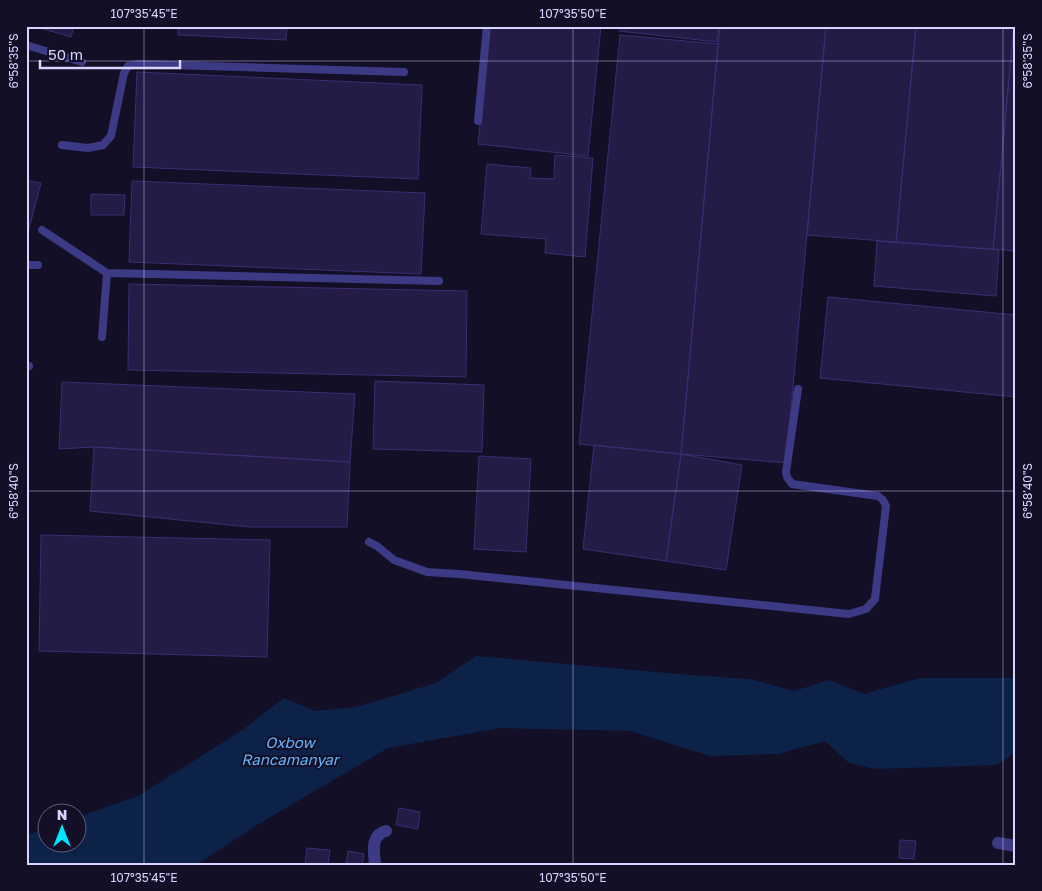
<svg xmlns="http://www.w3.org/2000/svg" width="1042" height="891" viewBox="0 0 1042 891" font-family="'Golos Text',sans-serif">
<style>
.water{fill:#0c2248}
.building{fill:#241b47;stroke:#3b2d73}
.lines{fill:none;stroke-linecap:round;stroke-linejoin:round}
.service{stroke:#3d3a85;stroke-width:8}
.minor{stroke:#3d3a85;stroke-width:12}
.ticks{fill:none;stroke:#d9d4ff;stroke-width:1;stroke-opacity:0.45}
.labels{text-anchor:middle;stroke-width:4;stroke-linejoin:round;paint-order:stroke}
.water-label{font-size:15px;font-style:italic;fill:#62b6ff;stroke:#130f26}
.neatline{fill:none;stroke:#d9d4ff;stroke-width:2}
.ticks-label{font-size:12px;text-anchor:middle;fill:#d9d4ff}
</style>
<rect width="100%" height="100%" fill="#130f26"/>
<path class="water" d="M476,656l214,19 60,4 44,12 35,-11 35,14 55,-16h97v74l-19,13 -121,4 -27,-6 -24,-22 -47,13 -68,2 -80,-25 -129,-3 -113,20 -131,77 -61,40h-170v-32l4,1 17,-6 1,16h30v-27l60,-21 103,-65 43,-33 31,13 41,-4 80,-24z"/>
<path class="building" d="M33,26h41l-3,11z
M178,26h109l-1,14 -108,-5z
M490,26h111l-13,130 -110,-12z
M620,26h99l-2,16 -98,-11z
M720,26h106l-40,437 -105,-9z
M826,26h90l-20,216 -89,-7z
M916,26h98l-21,223 -97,-7z
M1014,26h2v225l-23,-2z
M620,35l98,9 -37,410 -102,-10z
M137,72l285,13 -4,94 -285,-12z
M555,155l38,3 -8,99 -40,-4 1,-14 -65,-5 6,-70 44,4 -1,10 24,1z
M26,180l15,3 -14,53 -1,-1z
M132,181l293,12 -4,81 -292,-12z
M91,194l34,1 -1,20h-33z
M877,241l122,9 -3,46 -122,-10z
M129,284l338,7 -1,86 -338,-7z
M828,297l188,18v82l-196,-19z
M375,381l109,4 -2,67 -109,-3z
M62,382l293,12 -5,68 -256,-15 -35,2z
M594,445l87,9 -15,107 -83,-12z
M94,447l256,15 -3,65h-98l-159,-16z
M681,454l61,11 -16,105 -60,-9z
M479,456l52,3 -5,93 -52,-3z
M41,535l229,5 -3,117 -228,-6z
M399,808l21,4 -2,17 -22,-4z
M900,840l16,1 -2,18 -15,-1z
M307,848l23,2 -2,15h-23z
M348,851l16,3 -2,11h-16z"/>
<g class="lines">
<path class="service" d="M26,45l56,17
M478,121l9,-95
M62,145l26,3 15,-3 8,-9 13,-63 4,-7 11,-2 265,8
M42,230l65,43 332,8
M26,265h12
M102,337l5,-64
M26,366h3
M369,542l8,4 17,14 33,12 32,2 390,40 17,-5 9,-10 11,-93 -3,-6 -5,-4 -86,-12 -5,-7 -1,-5 12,-83"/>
<path class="minor" d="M998,843l18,3
M375,865c-1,-13 -5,-30 11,-34"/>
</g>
<path class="ticks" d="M144,26v839M573,26v839M1003,26v839M26,61h990M26,491h990"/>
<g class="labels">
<g class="water-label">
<text x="290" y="748">Oxbow<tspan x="290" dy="17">Rancamanyar</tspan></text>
</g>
</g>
<rect width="1042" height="891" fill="none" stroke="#130f26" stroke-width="55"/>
<g transform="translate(62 828)"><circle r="24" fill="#130f26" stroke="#625e7d"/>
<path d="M0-4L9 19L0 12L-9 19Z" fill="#00e5ff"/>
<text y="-8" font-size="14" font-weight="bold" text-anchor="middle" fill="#d9d4ff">N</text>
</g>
<path d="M40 60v8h140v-8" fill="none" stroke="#d9d4ff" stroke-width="2.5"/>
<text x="48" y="60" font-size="15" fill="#d9d4ff" stroke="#130f26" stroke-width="4" paint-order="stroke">50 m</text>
<rect x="28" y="28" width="986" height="836" class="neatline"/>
<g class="ticks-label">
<text x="144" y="18">107°35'45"E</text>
<text x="573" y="18">107°35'50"E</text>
<text transform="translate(14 61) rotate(-90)" y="4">6°58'35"S</text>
<text transform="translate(1028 61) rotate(-90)" y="4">6°58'35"S</text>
<text transform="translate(14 491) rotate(-90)" y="4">6°58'40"S</text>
<text transform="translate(1028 491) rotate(-90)" y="4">6°58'40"S</text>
<text x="144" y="882">107°35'45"E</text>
<text x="573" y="882">107°35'50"E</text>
</g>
</svg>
